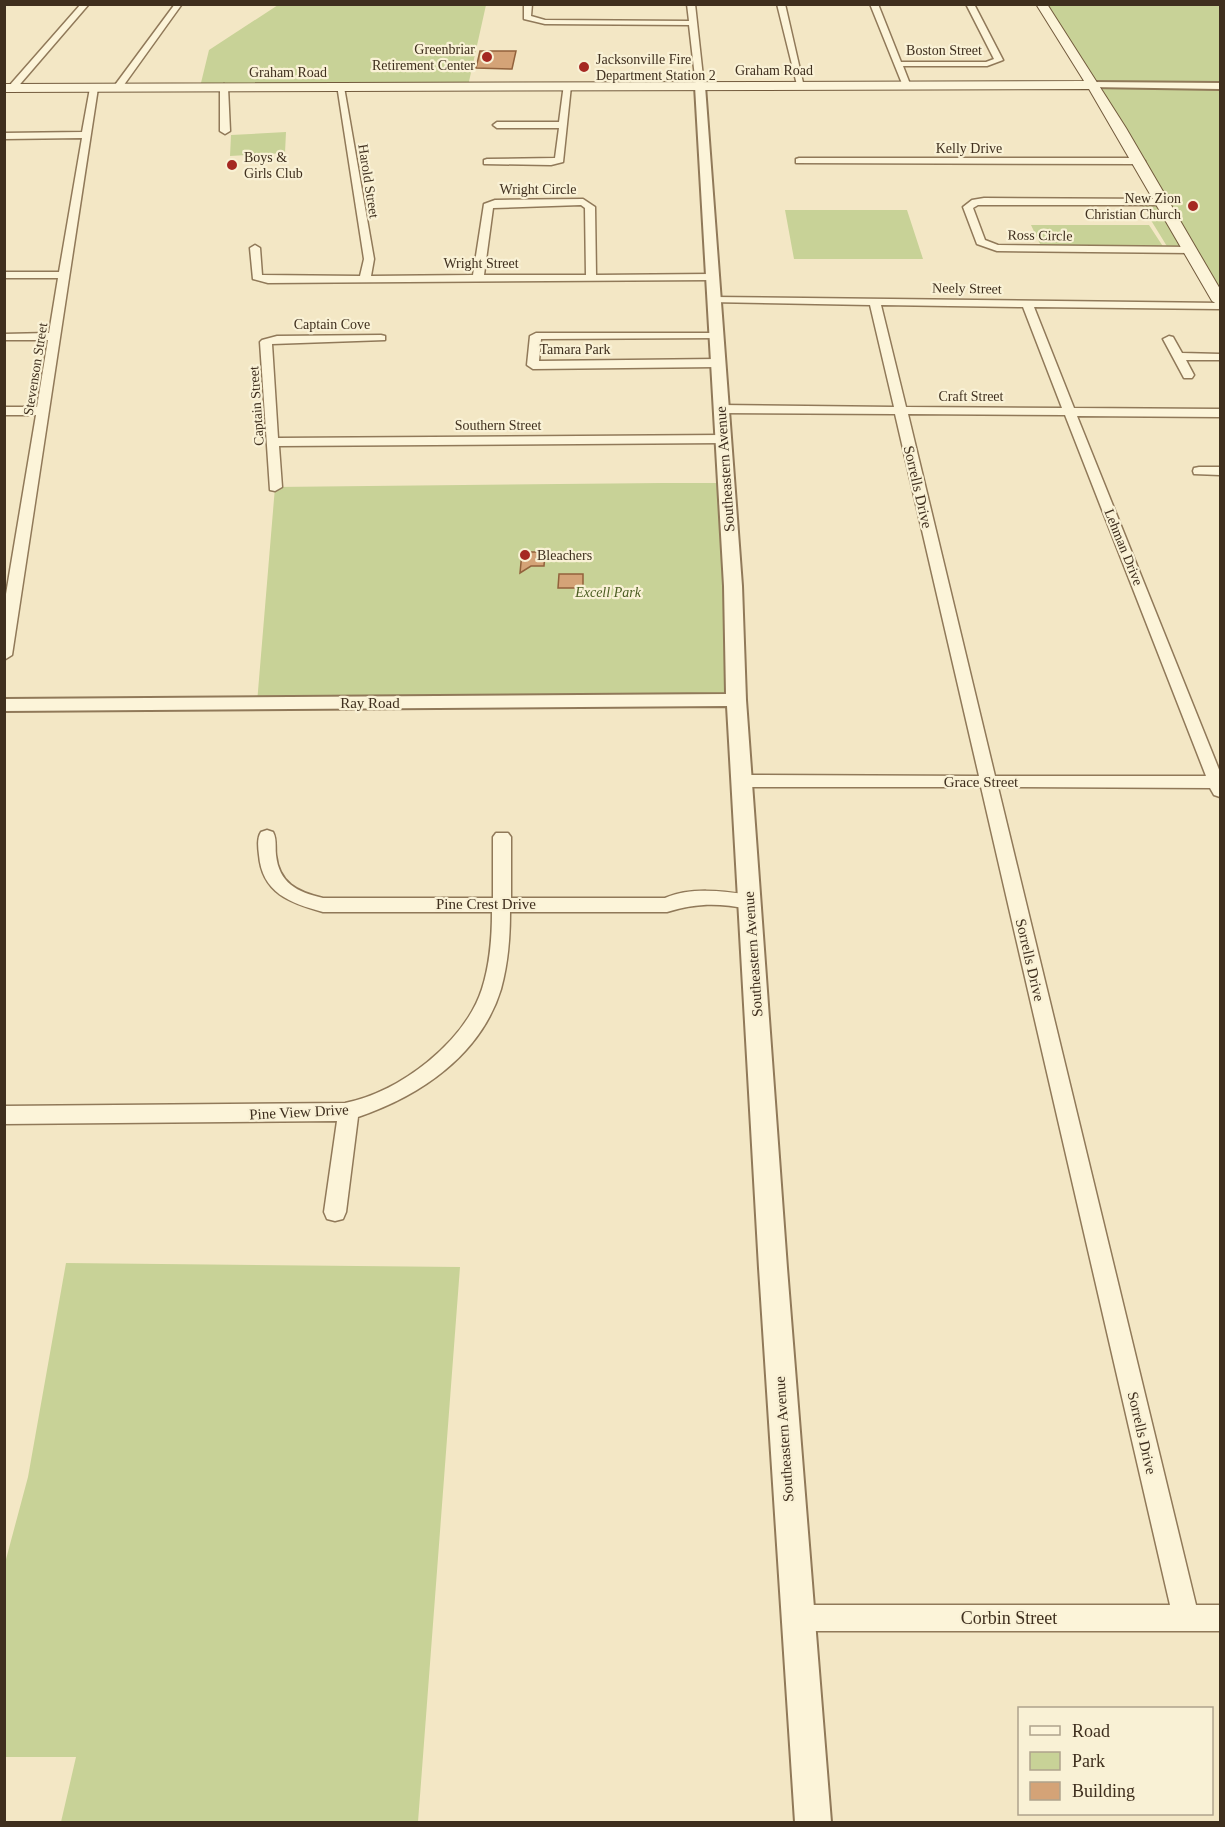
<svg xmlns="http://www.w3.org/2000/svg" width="1225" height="1827" viewBox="0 0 1225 1827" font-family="'Times New Roman',serif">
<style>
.green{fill:#c8d297}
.building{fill:#d4a377;stroke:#92623c;stroke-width:1.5}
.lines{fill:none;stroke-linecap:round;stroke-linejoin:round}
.minor-casing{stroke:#907959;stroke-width:3}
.tertiary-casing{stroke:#907959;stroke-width:4}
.secondary-casing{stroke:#725a3c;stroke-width:2}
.minor{fill:#fcf4d9;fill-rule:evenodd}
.tertiary{fill:#fcf4d9;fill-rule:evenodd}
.secondary{fill:#fcf4d9;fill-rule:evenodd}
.poi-dot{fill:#a52822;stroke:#f9f1d5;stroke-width:2}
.labels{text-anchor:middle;stroke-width:4.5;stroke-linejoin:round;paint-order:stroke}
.far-poi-label{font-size:14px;fill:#3f2f1e;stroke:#f9f1d5;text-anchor:start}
.far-street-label{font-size:14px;fill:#3f2f1e;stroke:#f9f1d5}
.far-park-label{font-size:14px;font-style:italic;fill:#4b5d22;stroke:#f9f1d5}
.street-label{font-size:15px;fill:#3f2f1e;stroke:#f9f1d5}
.near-street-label{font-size:18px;fill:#3f2f1e;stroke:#f9f1d5}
</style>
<rect width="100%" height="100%" fill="#f3e7c5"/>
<path class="green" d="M278,5h208l-18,81 -268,1 9,-37z
M1041,5h179v296z
M286,132l-1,21 -55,3 1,-21z
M1141,204l18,1 24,42 -15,1z
M785,210h122l16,49h-129z
M1031,225h118l15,23 -123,-2z
M662,483h64l10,217 -479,3 18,-216z
M66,1263l394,4 -42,555h-357l15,-65h-71v-194l23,-86z"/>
<path class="building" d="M480,51h36l-4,18 -36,-1z
M522,552h23l-1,14h-13l-11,7z
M559,574h24v14h-25z"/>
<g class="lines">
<defs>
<path id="minor" d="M81,4h8l-74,86h-6v-4z
M175,4h7l-61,85h-6v-4z
M524,4h8l-1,12 14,4 144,1 -2,-17h8l9,82 -4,3 -4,-3 -7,-61 -144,-1 -21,-5z
M777,4h8l19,83 -7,-2z
M870,4h8l23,58h85l8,-3 -28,-55h8l29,56 -16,6h-84l7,18 -7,2z
M224,84l4,3 2,44 -5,3 -5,-3v-44z
M564,84l7,2 -8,76 -12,3 -67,-1v-4l3,-1 68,-1 4,-30h-62l-4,-3 4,-3h62z
M94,85l4,3c-29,189 -57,376 -86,567l-8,5v-54l32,-191h-32v-8h33l11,-67h-44v-6l45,-1 9,-55h-54v-6h55l23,-134 -78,1v-6l78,-1 8,-44z
M337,85l7,2 30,172 -3,17 102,-1 11,-71 11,-4 88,-1 12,8 1,68 115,-1 5,3 -5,3 -443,3 -15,-4 -3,-31 5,-3 5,3 2,27 98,1 4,-17zM581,205l4,3 1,67h-102l9,-67z
M799,158h341l5,3 -5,3 -344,-1v-4z
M984,198l180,1 5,3 -5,3h-186l-5,3 12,32 13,5 193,2 5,3 -5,3 -194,-2 -20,-7 -14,-37 9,-7z
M713,297l507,6v6l-186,-2 40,101 146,1v8l-143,-1 143,356v25l-6,-2 -4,-7 -212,-1 198,818h24v26h-423l-9,-4 -4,-9 4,-9 9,-4h373l-189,-818h-239l-6,-2 -2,-4 2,-4 6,-2 237,1 -84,-362 -175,-1 -6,-4 6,-4 174,2 -24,-102 -161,-3v-4zM881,305l142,2 39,101 -156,-1zM908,414l157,1 141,361h-211z
M536,333h179l4,1v4l-178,1 -2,22 178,-2 6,4 -6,4 -184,2 -6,-4 3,-29z
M381,335l4,1v4l-113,4 6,94 445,-3 6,4 -6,4 -444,3 3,41 -7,4 -5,-1 -10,-148 2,-2 15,-4z
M1169,336l4,1 9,16 38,1v6h-34l8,15 -2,3h-8l-21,-39z
M1199,467h21v8l-26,-1 -1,-3 1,-3z
M267,830l6,2c4,7 2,15 3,23 3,28 21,37 47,43h170v-61l3,-4h12l3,4v61h154c26,-11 57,-7 84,-3l6,2 3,5 -3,5 -6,2c-31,-6 -52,-6 -82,3h-157c0,26 -2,52 -9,77 -20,66 -81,107 -143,128l-12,95 -3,7 -8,2 -8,-2 -3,-7 13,-91 -333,3v-18l341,-3c54,-10 120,-61 137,-114 8,-25 10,-51 10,-77h-169c-33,-9 -61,-19 -64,-57 -1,-8 -2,-17 2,-23z"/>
<path id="tertiary" d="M1093,82l127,1v6l-131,-2v-4z
M700,83l5,3 37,500 4,114 41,568 44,554h-36l-36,-554 -32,-562 -723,5v-12l722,-5 -2,-108 -29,-500z"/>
<path id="secondary" d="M1036,4h11l79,124 94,161v17l-8,-5 -123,-212 -1085,3v-8l1080,-3z"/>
</defs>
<use href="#minor" class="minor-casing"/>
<use href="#tertiary" class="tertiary-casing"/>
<use href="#secondary" class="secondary-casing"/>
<use href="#minor" class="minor"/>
<use href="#tertiary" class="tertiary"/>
<use href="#secondary" class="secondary"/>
</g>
<g class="poi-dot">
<circle cx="487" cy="57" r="6"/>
<circle cx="584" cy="67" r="6"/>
<circle cx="232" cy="165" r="6"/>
<circle cx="1193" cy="206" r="6"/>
<circle cx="525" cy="555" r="6"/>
</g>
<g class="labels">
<g class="far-poi-label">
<text x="475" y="54" text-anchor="end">Greenbriar<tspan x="475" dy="16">Retirement Center</tspan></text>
<text x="596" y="64">Jacksonville Fire<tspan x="596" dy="16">Department Station 2</tspan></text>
<text x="244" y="162">Boys &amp;<tspan x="244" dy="16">Girls Club</tspan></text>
<text x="1181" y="203" text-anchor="end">New Zion<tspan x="1181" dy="16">Christian Church</tspan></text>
<text x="537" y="560">Bleachers</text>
</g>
<g class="far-street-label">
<text x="944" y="55">Boston Street</text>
<text x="774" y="75">Graham Road</text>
<text x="288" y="77">Graham Road</text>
<text x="969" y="153">Kelly Drive</text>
<text transform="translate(369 181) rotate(81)" y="5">Harold Street</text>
<text x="538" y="194">Wright Circle</text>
<text transform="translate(1040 235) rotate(1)" y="5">Ross Circle</text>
<text x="481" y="268">Wright Street</text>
<text transform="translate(967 288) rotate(1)" y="5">Neely Street</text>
<text x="332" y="329">Captain Cove</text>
<text x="575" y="354">Tamara Park</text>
<text transform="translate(35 369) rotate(-81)" y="5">Stevenson Street</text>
<text x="971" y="401">Craft Street</text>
<text transform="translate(256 406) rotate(-94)" y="5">Captain Street</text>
<text x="498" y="430">Southern Street</text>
<text transform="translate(1124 547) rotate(68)" y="5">Lehman Drive</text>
</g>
<g class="far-park-label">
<text x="608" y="597">Excell Park</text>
</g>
<g class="street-label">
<text transform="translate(725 469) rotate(-94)" y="5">Southeastern Avenue</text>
<text transform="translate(918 487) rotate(77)" y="5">Sorrells Drive</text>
<text x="370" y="708">Ray Road</text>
<text x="981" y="787">Grace Street</text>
<text x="486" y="909">Pine Crest Drive</text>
<text transform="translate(753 954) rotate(-94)" y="5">Southeastern Avenue</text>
<text transform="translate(1030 960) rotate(77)" y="5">Sorrells Drive</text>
<text transform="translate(299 1112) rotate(-3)" y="5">Pine View Drive</text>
<text transform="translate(1142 1433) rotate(77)" y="5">Sorrells Drive</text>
<text transform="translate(784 1439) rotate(-94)" y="5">Southeastern Avenue</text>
</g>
<g class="near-street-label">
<text x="1009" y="1624">Corbin Street</text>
</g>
</g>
<rect width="1225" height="1827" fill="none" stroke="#3f2f1e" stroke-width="12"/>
<rect x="1018" y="1707" width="195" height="108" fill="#f9f1d5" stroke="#afa38c" stroke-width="1.5"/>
<rect x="1030" y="1726" width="30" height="9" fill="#fcf4d9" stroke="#afa38c" stroke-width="1.5"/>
<text x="1072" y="1737" font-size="18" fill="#3f2f1e">Road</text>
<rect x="1030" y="1752" width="30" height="18" fill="#c8d297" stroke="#afa38c" stroke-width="1.5"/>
<text x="1072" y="1767" font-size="18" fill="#3f2f1e">Park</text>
<rect x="1030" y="1782" width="30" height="18" fill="#d4a377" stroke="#afa38c" stroke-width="1.5"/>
<text x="1072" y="1797" font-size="18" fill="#3f2f1e">Building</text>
</svg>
